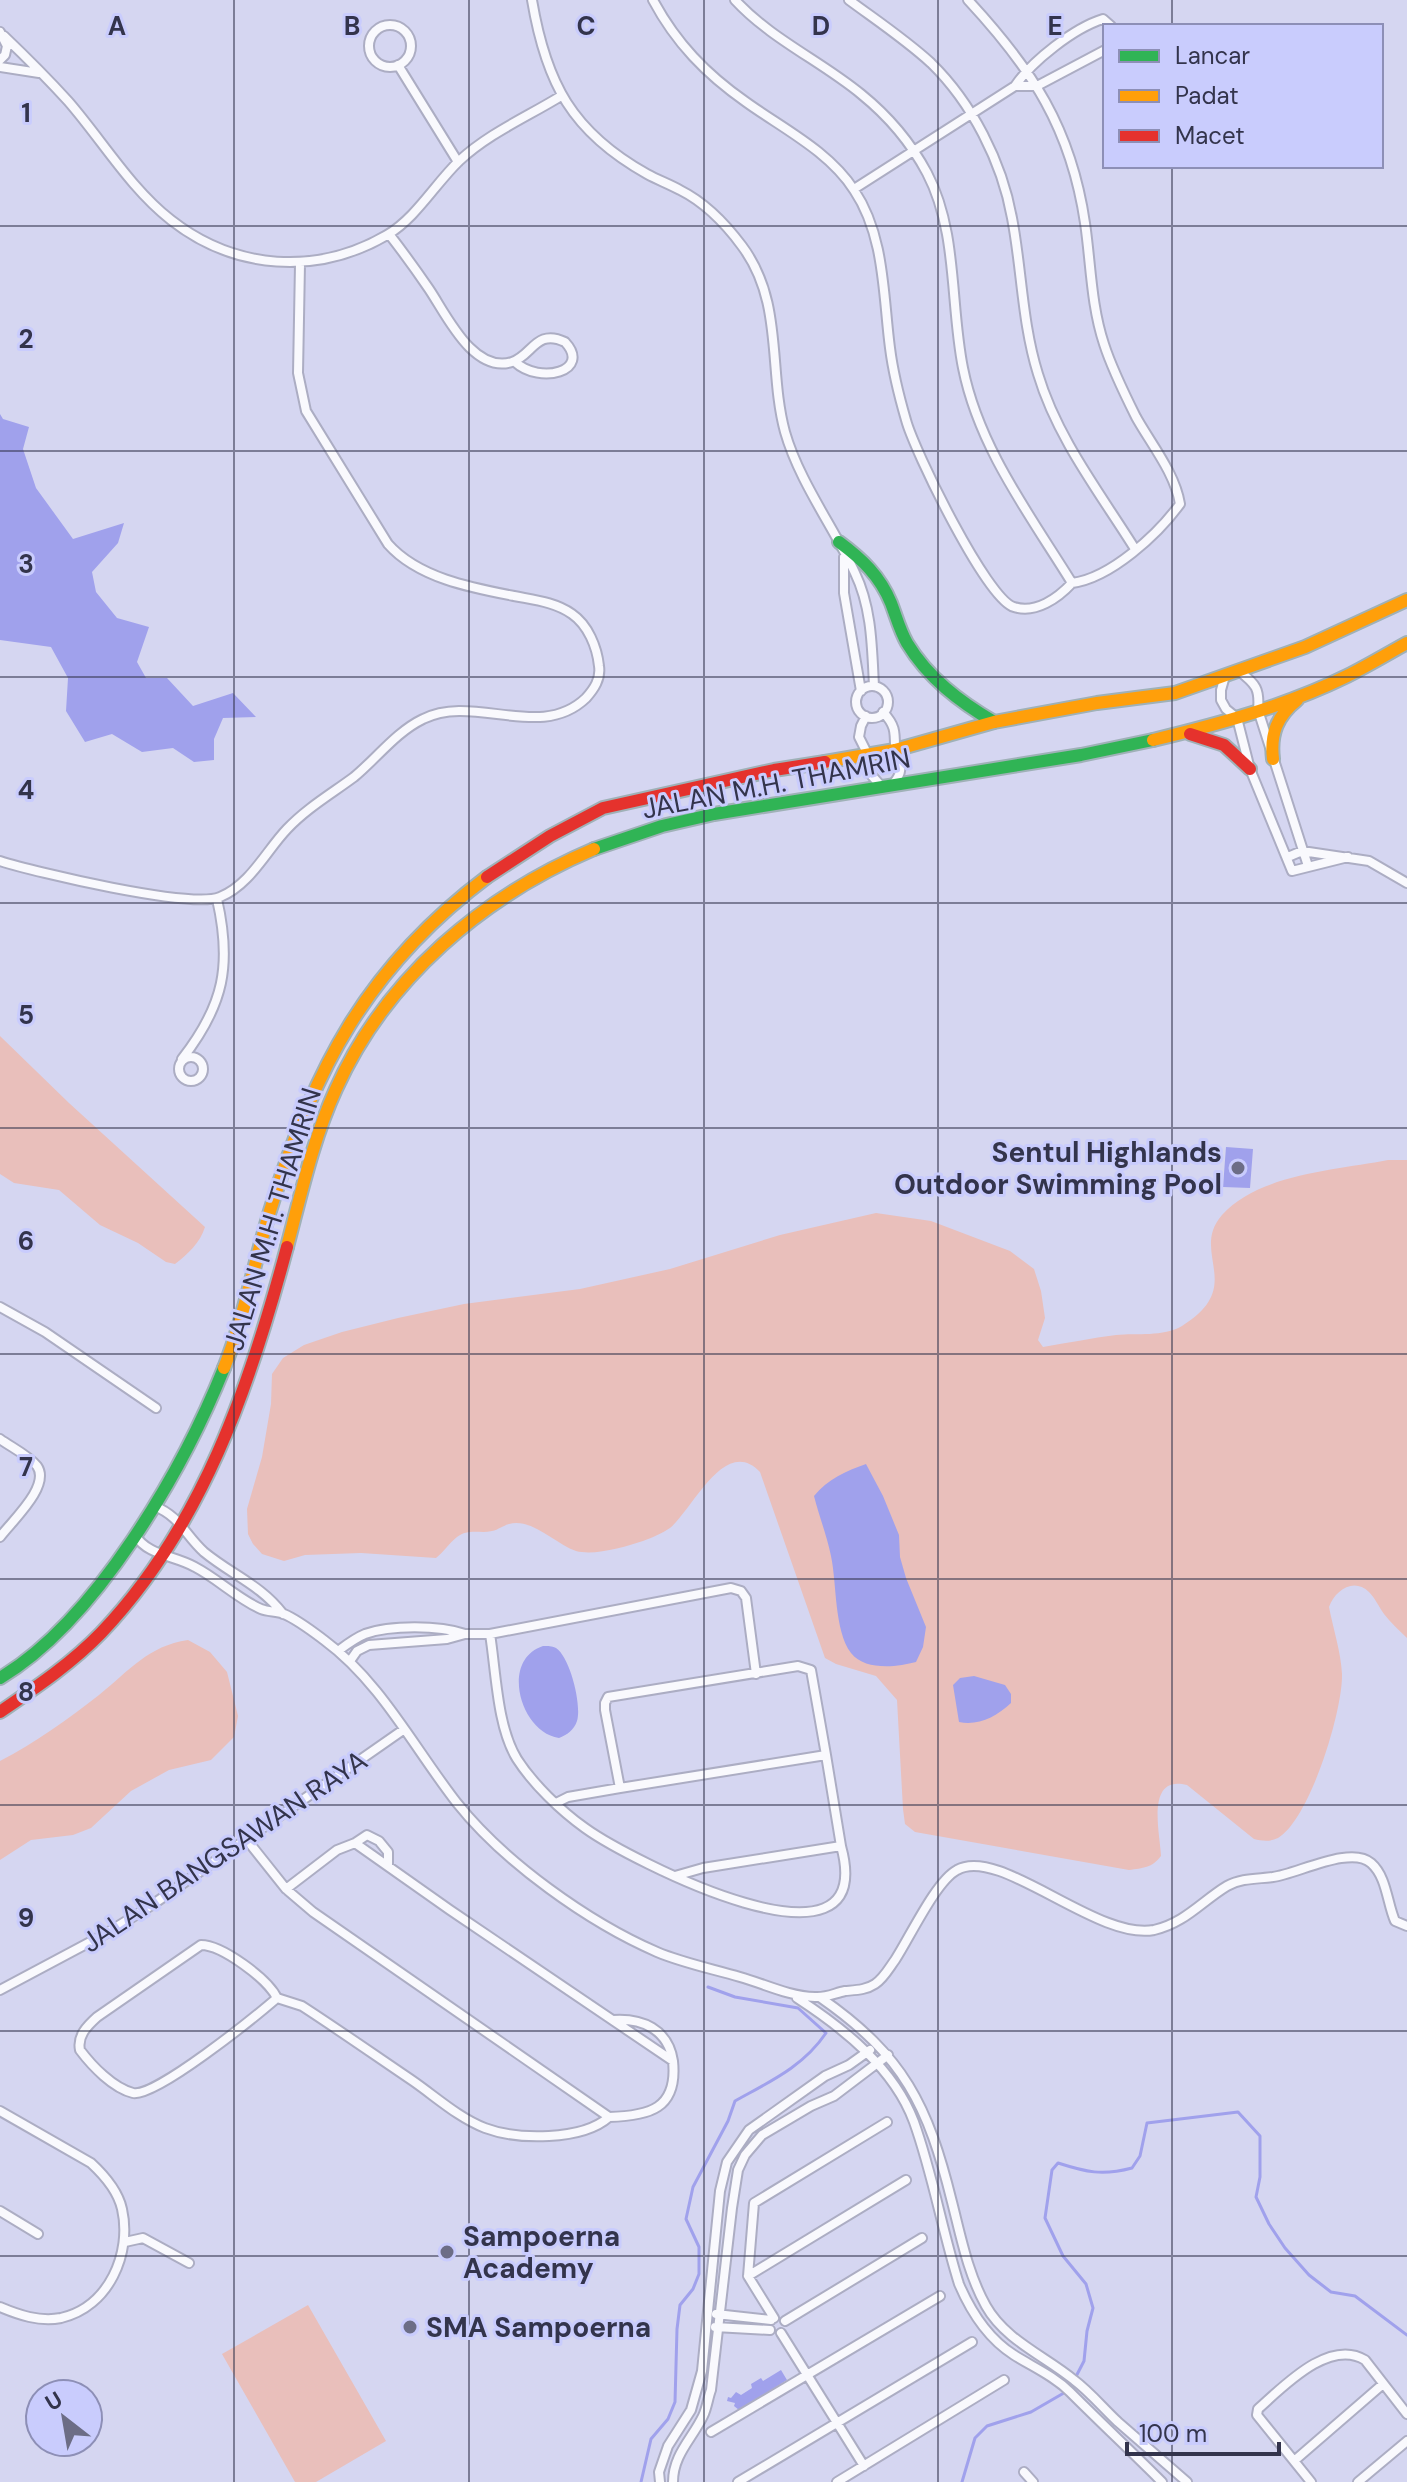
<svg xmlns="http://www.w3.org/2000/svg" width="1407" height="2482" viewBox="0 0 1407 2482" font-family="'DM Sans',sans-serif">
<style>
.green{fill:#e9bfbb}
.water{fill:#a0a1ec}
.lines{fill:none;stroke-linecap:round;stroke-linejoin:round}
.stream{stroke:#a0a1ec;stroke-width:3}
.street-casing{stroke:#acadc3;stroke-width:12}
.fast-casing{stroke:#9fb1b7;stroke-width:16}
.slow-casing{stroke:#9fb1b7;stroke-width:16}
.jam-casing{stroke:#9fb1b7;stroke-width:16}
.street{stroke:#f9f9fd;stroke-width:8}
.fast{stroke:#30b455;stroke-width:12}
.slow{stroke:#ff9f0a;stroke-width:12}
.jam{stroke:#e5322d;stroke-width:12}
.grid{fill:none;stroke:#33344c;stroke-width:2;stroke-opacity:0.55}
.poi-dot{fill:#6c6d86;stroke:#c9ccfd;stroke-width:3}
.labels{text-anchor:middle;stroke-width:6;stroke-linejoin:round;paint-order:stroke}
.street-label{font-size:28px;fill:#33344c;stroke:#c9ccfd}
.poi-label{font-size:28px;font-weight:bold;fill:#33344c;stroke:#c9ccfd;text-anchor:start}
.grid-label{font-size:26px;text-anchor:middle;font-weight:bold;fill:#33344c;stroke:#c9ccfd;stroke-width:6;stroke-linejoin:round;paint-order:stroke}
</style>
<rect width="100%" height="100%" fill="#d5d6f1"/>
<path class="green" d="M0,1036l69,67 136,124c-5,16 -17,27 -30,37l-9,-2 -28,-19 -38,-18 -41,-35 -45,-7 -14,-9z
M1388,1160h19v478c-8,-8 -16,-15 -23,-24 -5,-7 -9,-16 -15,-22 -15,-15 -34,-2 -40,15 4,21 12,45 13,67 1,36 -32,145 -64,164 -8,4 -16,3 -24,1l-67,-54c-42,-11 -27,48 -26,71 -9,12 -18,12 -32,14l-214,-38 -10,-8 -2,-15 -6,-109 -21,-24 -40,-12 -11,-6 -65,-186c-35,-37 -67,37 -90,56 -7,5 -19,10 -27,13 -18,6 -49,15 -67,10 -21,-7 -43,-33 -67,-27 -5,1 -11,6 -17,7 -12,3 -23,-3 -35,6 -8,6 -13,15 -21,21l-75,-5 -56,2 -21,6 -22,-7 -9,-10 -5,-10 -1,-25 15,-52 9,-53 1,-30 11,-16 21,-13 38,-13 56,-14 66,-14 116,-15 90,-20 110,-34 96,-22 55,8 79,30 24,18 7,22 4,27 -7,22 5,7c24,-4 49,-9 73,-12 21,-2 47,2 66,-9 65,-40 7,-73 40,-111 36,-41 115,-45 166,-55z
M188,1640l22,12 17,20 11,44 -4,21 -23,23 -42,10 -38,21 -40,37 -18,7 -42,5 -31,20v-99c35,-18 68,-42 99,-66 31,-25 49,-49 89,-55z
M308,2305l78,136 -70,41h-21l-73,-128z"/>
<path class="water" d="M0,414l3,5 26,8 -6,22 13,39 37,51 51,-16 -6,20 -26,29 4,20 21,26 32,9 -12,35 9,16h21l26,28 40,-13 23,24 -33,1 -9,21v21l-20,2 -21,-14 -31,4 -30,-18 -27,8 -19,-31 2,-33 -17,-31 -51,-7z
M1226,1147l27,2 -3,39 -27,-1z
M866,1464l17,32 16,39 1,22 6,21 20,49 -3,20 -7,15c-19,5 -51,9 -65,-9 -17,-23 -14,-69 -20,-97 -4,-20 -12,-40 -17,-60 14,-17 32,-25 52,-32z
M543,1646c6,0 8,0 13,2 14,9 26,57 21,73 -3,9 -10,14 -18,17 -39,-6 -59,-78 -16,-92z
M974,1676l31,9 6,9v9c-15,14 -33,23 -52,19l-6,-37 7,-7z
M781,2370l6,10 -48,30 -5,-4 1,-3 -8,-2 1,-4 3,1 5,-6 5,3 11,-7 -1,-4 10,-6 2,3z"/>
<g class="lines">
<path class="stream" d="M641,2482l10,-43 17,-20 7,-17 2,-73 3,-24 13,-16 6,-15v-27l-13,-28 7,-32 35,-66 7,-20c34,-19 68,-34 91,-68l-28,-25 -63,-11 -27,-10
M962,2482l13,-44 12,-12 44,-14 38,-22 15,-29 3,-30 6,-23 -7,-24 -23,-28 -18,-38 7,-48 6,-7c28,9 44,13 74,5l8,-12 7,-33 91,-11 22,24v41l-4,20 13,27 16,24 24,27 22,17 24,4 52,39"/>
<defs>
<path id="street" d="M532,0c14,83 40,132 115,174 11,6 22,10 33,16 26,13 45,33 62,56 42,56 26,124 43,186 14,49 49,96 70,141 17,35 17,75 19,113
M653,0c23,43 53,74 93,102 36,26 83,49 108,88 31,46 29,105 36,158 3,24 9,48 16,72 8,30 81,180 108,187 22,7 44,-9 58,-24 39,-5 86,-49 108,-79 -5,-31 -29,-60 -44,-87 -12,-24 -24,-48 -32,-73 -13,-39 -13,-80 -19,-121 -14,-95 -53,-154 -117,-223
M735,0c36,39 86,61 126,94 26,21 50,49 66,79 31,59 23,131 36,195 16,80 67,147 109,215
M849,0c27,20 57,40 82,63 41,40 71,99 81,155 10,52 10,105 26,156 19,64 62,119 97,175
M369 46a21 21 0 1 1 42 0a21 21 0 1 1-42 0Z
M0,32l7,14 -2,9 -5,5
M4,36c22,21 44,43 64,65 34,39 62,87 103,119 64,50 146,56 216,15 29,-17 48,-51 72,-74 30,-28 68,-44 102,-65
M1105,50l-68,36h-22c17,-25 59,-58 88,-67l8,7
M398,65l60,97
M0,67l39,6
M854,189l161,-103
M389,234c14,18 27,36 40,55 17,25 44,85 83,73 20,-6 24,-34 53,-20 27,29 -25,43 -50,20
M844,557v36l17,98
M1239,671c17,13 21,18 19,39l50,156
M1225,676l-4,14v10l5,9 11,9 13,51 42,102 56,-14
M856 702a16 16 0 1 1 32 0a16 16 0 1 1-32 0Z
M883,712c12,13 12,19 12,35 1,16 12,19 -1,36
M866,716l-5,10 -2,11 9,18 -2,14 15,17
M1288,857l14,-6 67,10 38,22
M0,861c34,11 191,48 220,36 30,-12 46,-46 67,-68 20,-21 44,-35 67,-52 23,-19 42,-45 69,-58 51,-26 117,23 163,-21 8,-9 15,-19 13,-32 -2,-19 -11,-41 -27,-52 -17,-12 -38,-14 -58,-18 -42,-8 -96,-18 -126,-52l-82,-133 -8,-38 2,-109
M179 1069a12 12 0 1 1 24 0a12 12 0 1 1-24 0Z
M182,1059c42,-54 50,-94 35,-160
M0,1307l45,25 111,76
M0,1439c11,8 28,16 37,27 14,20 -25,55 -37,71
M154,1506c26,10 31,29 50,46 28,23 57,33 79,62
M135,1535c13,21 39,20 60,32 23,12 43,32 66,42 7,3 16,2 23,5 14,6 28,17 40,26 57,42 90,108 133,163 47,59 131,119 200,149 26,11 56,17 83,25 25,7 48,19 75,20 11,1 20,-4 30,-6 11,-1 21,-1 30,-7 9,-6 14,-16 20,-24 15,-23 41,-79 62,-90 42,-25 140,71 197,60 31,-7 48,-29 73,-44 14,-8 31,-7 46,-9 24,-3 78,-32 98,-14 16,14 16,40 24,58l12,5
M490,1634c6,37 7,93 27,125 16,25 44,52 68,69 43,31 296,162 256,18l-138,22 -28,8
M338,1651c8,-6 17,-13 27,-17 25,-9 74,-9 100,0
M350,1661l7,-10 12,-6 78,-6 18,-5h25l241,-46 10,3 5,7 10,76
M826,1755l15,91
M556,1803l12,-6 52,-9 206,-33 -15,-85 -13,-4 -190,31 -3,6v7l15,78
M247,1840l39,49 27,23 296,205c40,-1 69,-8 64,-56l-223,-151 -95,-67 12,-8 12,6 9,11v14
M286,1889l51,-39 18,-7
M201,1945c21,0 67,34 76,53 -21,18 -122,100 -144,95 -20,-5 -41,-27 -53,-43 -3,-14 7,-24 17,-33z
M0,1990l107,-57 45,-28 251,-175
M277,1998l25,8c37,24 74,50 111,75 23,16 46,37 72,47 32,12 97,13 124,-11
M797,1998c46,30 97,70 117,124 19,53 28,108 45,162 12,28 28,54 55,71 19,12 40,21 56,37 30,30 62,60 92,90
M821,1998c83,58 107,107 131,204 9,35 16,72 34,104 19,34 59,50 88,74 16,12 29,28 44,42 23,20 46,40 69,60
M613,2020c29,-2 55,9 60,41
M0,2111l91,52c13,12 27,28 31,46 10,44 -13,98 -61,109 -22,4 -42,-3 -61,-11
M0,2211l38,23
M125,2242l18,-4 46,25
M748,2276l158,-96
M716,2314l55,6
M774,2318l-26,-42 6,-73 133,-81
M785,2321l137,-83
M715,2327l55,3
M781,2333l83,133
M711,2432l229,-136
M1294,2461l89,-77
M1024,2472l9,10
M660,2482l-1,-10 9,-26 23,-36 11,-39 18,-180 7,-29 22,-32 76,-54 24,-11 21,-15
M673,2482c0,-27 19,-43 30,-66 4,-8 5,-18 8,-26l21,-182 6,-38 7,-15 17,-20 49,-29 23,-10 54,-41
M738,2482l234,-140
M837,2482l167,-102
M1311,2482l-54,-67 1,-6c25,-22 71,-71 107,-49l42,54
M1358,2482l49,-41"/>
<path id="fast" d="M839,542c23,17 41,34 52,61 5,13 9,28 16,40 21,35 53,59 87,79
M594,849l68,-23 52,-12 367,-59 72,-15
M0,1678c96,-57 183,-208 224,-310"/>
<path id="slow" d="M1153,740c66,-16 133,-34 194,-64 20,-10 40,-22 60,-33
M1273,759c-3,-25 4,-43 24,-59
M825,762l70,-12 99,-28 103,-19 78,-10 130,-46 102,-47
M287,1247c14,-53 26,-108 49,-158 50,-111 147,-193 258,-240
M224,1368c20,-50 30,-105 46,-157 43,-141 97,-244 217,-334"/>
<path id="jam" d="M1190,734l34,11 26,24
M487,877l63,-41 53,-28 171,-38 51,-8
M0,1712c35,-24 71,-48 101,-79 101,-106 149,-247 186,-386"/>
</defs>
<use href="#street" class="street-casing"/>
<use href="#fast" class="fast-casing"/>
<use href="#slow" class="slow-casing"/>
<use href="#jam" class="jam-casing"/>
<use href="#street" class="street"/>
<use href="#fast" class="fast"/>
<use href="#slow" class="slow"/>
<use href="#jam" class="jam"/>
</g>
<path class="grid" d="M234,0v2482M469,0v2482M704,0v2482M938,0v2482M1172,0v26M1172,166v2316M0,226h1407M0,451h1407M0,677h1407M0,903h1407M0,1128h1407M0,1354h1407M0,1579h1407M0,1805h1407M0,2031h1407M0,2256h1407"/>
<g class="poi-dot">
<circle cx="1238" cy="1168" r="8"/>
<circle cx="447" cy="2252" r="8"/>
<circle cx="410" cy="2327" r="8"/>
</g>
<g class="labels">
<g class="street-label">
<text transform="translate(776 783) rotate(-11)" y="10">JALAN M.H. THAMRIN</text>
<text transform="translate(272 1219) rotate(-73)" y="10">JALAN M.H. THAMRIN</text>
<text transform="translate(224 1851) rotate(-34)" y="10">JALAN BANGSAWAN RAYA</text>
</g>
<g class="poi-label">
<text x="1222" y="1162" text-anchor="end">Sentul Highlands<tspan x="1222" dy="32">Outdoor Swimming Pool</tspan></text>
<text x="463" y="2246">Sampoerna<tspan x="463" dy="32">Academy</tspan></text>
<text x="426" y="2337">SMA Sampoerna</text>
</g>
</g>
<g class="grid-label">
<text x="117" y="35">A</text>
<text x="352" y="35">B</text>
<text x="586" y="35">C</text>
<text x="821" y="35">D</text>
<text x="1055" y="35">E</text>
<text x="26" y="122">1</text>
<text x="26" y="348">2</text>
<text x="26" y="573">3</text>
<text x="26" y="799">4</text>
<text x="26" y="1024">5</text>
<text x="26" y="1250">6</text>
<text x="26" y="1476">7</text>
<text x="26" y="1701">8</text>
<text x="26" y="1927">9</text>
</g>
<rect x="1103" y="24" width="280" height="144" fill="#c9ccfd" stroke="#8d8fb6" stroke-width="2"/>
<rect x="1119" y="50" width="40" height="12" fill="#30b455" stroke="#8d8fb6" stroke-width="2"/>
<text x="1175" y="64" font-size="24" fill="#33344c">Lancar</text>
<rect x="1119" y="90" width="40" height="12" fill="#ff9f0a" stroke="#8d8fb6" stroke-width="2"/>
<text x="1175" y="104" font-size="24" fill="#33344c">Padat</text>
<rect x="1119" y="130" width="40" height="12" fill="#e5322d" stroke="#8d8fb6" stroke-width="2"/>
<text x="1175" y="144" font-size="24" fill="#33344c">Macet</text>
<g transform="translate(64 2418) rotate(329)"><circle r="38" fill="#c9ccfd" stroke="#8d8fb6" stroke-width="2"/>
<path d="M0-6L14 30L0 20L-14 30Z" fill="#6c6d86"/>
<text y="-12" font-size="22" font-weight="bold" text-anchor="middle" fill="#33344c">U</text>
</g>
<path d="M1127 2442v12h152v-12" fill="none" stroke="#33344c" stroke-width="4"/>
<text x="1139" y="2442" font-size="24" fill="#33344c" stroke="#c9ccfd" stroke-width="6" paint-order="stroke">100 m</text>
</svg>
